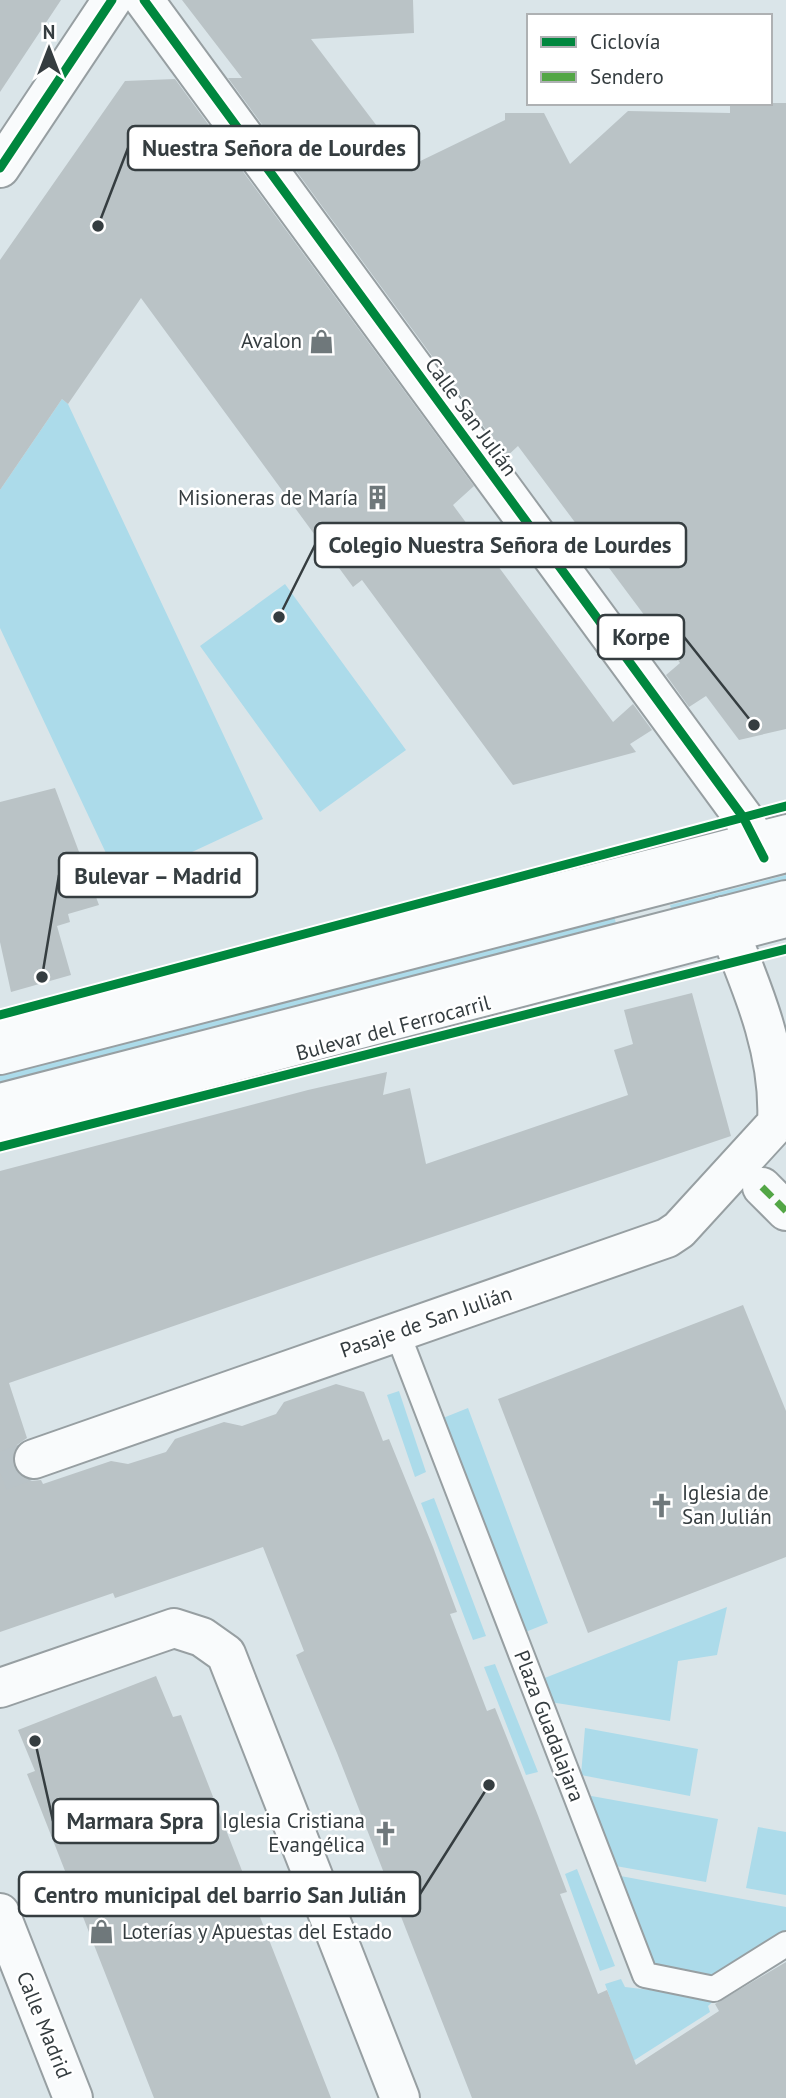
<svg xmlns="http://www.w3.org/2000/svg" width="786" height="2098" viewBox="0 0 786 2098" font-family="'PT Sans',sans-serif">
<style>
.green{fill:#acdbea}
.building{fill:#bac3c6}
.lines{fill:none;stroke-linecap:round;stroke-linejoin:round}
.minor-tunnel{stroke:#b9c3c7;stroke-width:38;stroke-dasharray:38 19;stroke-linecap:butt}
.service-casing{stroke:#979fa2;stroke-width:28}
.minor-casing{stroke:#979fa2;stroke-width:42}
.secondary-casing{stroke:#979fa2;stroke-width:42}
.primary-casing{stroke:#979fa2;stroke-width:42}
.service{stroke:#f9fbfc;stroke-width:24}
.minor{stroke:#f9fbfc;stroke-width:38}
.secondary{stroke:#f9fbfc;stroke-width:38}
.primary{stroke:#f9fbfc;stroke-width:38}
.quiet{stroke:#53a646;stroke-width:7;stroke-dasharray:14 7;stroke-linecap:butt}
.cycleway-casing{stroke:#fff;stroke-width:13}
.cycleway{stroke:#00873e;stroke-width:9}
.labels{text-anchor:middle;stroke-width:5;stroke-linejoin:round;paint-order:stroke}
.poi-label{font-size:21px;fill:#353d40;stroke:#fff;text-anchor:end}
.street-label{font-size:21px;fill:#353d40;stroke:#fff}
.leader{fill:none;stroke:#353d40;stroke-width:2.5}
.callout-dot{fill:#353d40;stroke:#fff;stroke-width:2.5}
.callout{fill:#fff;stroke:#353d40;stroke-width:2.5}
.callout-label{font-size:23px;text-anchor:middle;font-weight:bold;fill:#353d40}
</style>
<rect width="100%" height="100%" fill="#dae5e9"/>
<path class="green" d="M62,399l6,5 195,415 -142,66 -121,-257v-138z
M285,584l121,166 -86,62 -120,-166z
M786,875v8l-114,29 -2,-7z
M614,916l3,11 -617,158v-12z
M399,1391l27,81 -11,5 -28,-82z
M468,1408l80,215 -25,10 -80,-215z
M434,1498l52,138 -13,4 -52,-137z
M727,1607l-10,48 -39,6 -8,60 -120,-19 -8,-23z
M495,1664l43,108 -12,3 -42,-108z
M585,1728l113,21 -8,47 -109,-21z
M586,1795l132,24 -12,63 -96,-17z
M758,1827l28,5v63l-40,-7z
M577,1869l38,97 -15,5 -35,-97z
M610,1874l176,33v31l-73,46 -64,-15z
M621,1979l4,8 92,11 -9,8 2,6 -77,49 -28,-77z"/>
<path class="building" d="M0,0h61l-61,92z
M182,0h231l1,33 -103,6 97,128 97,-47v-7h39l26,51 58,-53 102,2v-10h56v626l-47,11 -33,-44 -17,11 -23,-32 14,-12 -162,-217 -12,11 -278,-379h14z
M175,79l299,407 -21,19 160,217 20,-18 19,26 -22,14 6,8 -123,33 -151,-205 -9,7 -212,-289 -73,106 -6,-5 -62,91v-230l125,-179z
M55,788l44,117 -31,9 2,8 -13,4 14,49 -60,17 -11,-50v-140z
M692,993l39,143 -358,121 -364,126 18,55 -10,7 -4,9v12l7,10 11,5 10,-1 2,4 68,-23 17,3 38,-12 9,-13 49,-17 18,4 34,-12 8,-12 52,-18 28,8 19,49 6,-2 44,108 24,65 -7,2 37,97 8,-3 42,105 30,79 -7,2 38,100 9,-4 29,75 83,-54 -4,-7 71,-42v136h-314l-135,-345 -41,-98 8,-4 -41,-104 -148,51 -2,-5 -113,39v-461l308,-81 79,-18 -4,23 27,-7 16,76 202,-69 -14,-45 19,-6 -9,-34z
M743,1305l43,106v146l-198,76 -90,-234z
M156,1676l17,41 8,-2 150,383h-177l-127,-324 8,-3 -17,-41z"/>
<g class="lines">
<path class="minor-tunnel" d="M0,1472l34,-13"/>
<defs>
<path id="service" d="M0,1029l786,-202
M0,1130l786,-205
M397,1332l248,643 69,14 72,-45"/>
<path id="minor" d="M144,0l599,817 21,41
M723,916c27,67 58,134 54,207
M762,1187l24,24
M34,1459l633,-221 12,-8 107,-117
M0,1688l174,-60 28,9 24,17 174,444"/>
<path id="secondary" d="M0,1055l786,-202
M0,1103l786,-203"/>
<path id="primary" d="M0,168l112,-168
M0,1913l73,185"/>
</defs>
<use href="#service" class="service-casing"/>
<use href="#minor" class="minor-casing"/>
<use href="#secondary" class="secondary-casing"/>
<use href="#primary" class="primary-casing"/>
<use href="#service" class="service"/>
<use href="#minor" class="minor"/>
<use href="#secondary" class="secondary"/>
<use href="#primary" class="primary"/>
<path class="quiet" d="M762,1187l24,24"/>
<defs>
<path id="cycleway" d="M144,0l599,817 21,41
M0,168l112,-168
M0,1015l786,-209
M0,1147l786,-198"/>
</defs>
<use href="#cycleway" class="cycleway-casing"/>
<use href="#cycleway" class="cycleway"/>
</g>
<defs>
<symbol id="shop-bare" viewBox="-9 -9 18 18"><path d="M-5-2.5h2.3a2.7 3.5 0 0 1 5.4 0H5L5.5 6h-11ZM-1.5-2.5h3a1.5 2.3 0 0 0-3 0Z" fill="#6f787b" stroke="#fff" stroke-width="2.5" paint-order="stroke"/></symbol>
<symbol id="building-bare" viewBox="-9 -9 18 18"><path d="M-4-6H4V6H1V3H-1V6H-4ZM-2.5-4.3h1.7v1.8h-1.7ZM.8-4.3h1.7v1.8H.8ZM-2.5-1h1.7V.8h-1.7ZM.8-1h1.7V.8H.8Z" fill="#6f787b" stroke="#fff" stroke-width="2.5" paint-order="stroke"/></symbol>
<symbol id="church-bare" viewBox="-9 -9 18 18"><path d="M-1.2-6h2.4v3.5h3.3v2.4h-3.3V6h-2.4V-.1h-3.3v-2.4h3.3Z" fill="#6f787b" stroke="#fff" stroke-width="2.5" paint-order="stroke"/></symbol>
</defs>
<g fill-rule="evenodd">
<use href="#shop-bare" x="304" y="324" width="35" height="35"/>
<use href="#building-bare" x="360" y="480" width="35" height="35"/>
<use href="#church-bare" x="644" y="1488" width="35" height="35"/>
<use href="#church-bare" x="368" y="1816" width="35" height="35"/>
<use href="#shop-bare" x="84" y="1914" width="35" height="35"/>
</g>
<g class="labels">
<g class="poi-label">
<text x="302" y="348">Avalon</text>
<text x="358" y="505">Misioneras de María</text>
<text x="682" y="1500" text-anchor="start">Iglesia de<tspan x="682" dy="24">San Julián</tspan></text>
<text x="365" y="1828">Iglesia Cristiana<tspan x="365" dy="24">Evangélica</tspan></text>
<text x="122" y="1939" text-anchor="start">Loterías y Apuestas del Estado</text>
</g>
<g class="street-label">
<text transform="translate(471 417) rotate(54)" y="7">Calle San Julián</text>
<text transform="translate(393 1028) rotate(-15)" y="7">Bulevar del Ferrocarril</text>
<text transform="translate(426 1322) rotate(-19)" y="7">Pasaje de San Julián</text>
<text transform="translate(549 1726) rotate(69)" y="7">Plaza Guadalajara</text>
<text transform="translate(44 2025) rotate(68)" y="7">Calle Madrid</text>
</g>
</g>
<path class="leader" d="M98 226L128 148M279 617L315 545M754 725L684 637M42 977L59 875M35 1741L53 1821M489 1785L420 1894"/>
<g class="callout-dot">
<circle cx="98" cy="226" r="7"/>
<circle cx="279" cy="617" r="7"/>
<circle cx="754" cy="725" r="7"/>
<circle cx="42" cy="977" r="7"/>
<circle cx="35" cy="1741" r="7"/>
<circle cx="489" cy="1785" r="7"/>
</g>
<g class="callout">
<rect x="128" y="126" width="291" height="44" rx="7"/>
<rect x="315" y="523" width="371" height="44" rx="7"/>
<rect x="598" y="615" width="86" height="44" rx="7"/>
<rect x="59" y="853" width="198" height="44" rx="7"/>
<rect x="53" y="1799" width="165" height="44" rx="7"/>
<rect x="19" y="1872" width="401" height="44" rx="7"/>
</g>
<g class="callout-label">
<text x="274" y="156">Nuestra Señora de Lourdes</text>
<text x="500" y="553">Colegio Nuestra Señora de Lourdes</text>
<text x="641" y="645">Korpe</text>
<text x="158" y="884">Bulevar – Madrid</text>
<text x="135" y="1829">Marmara Spra</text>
<text x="220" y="1903">Centro municipal del barrio San Julián</text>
</g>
<rect x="527" y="14" width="245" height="91" fill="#ffffff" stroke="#aeb1b3" stroke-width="2"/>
<rect x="541" y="37" width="35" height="10" fill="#00873e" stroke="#aeb1b3" stroke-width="2"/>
<text x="590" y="49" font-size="21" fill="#353d40">Ciclovía</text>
<rect x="541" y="72" width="35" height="10" fill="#53a646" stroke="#aeb1b3" stroke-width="2"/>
<text x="590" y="84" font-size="21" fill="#353d40">Sendero</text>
<g transform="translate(49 49)" stroke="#ffffff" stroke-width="5" paint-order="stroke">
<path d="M0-5L12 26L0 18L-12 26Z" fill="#353d40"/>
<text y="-10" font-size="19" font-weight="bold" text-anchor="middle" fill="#353d40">N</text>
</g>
</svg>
